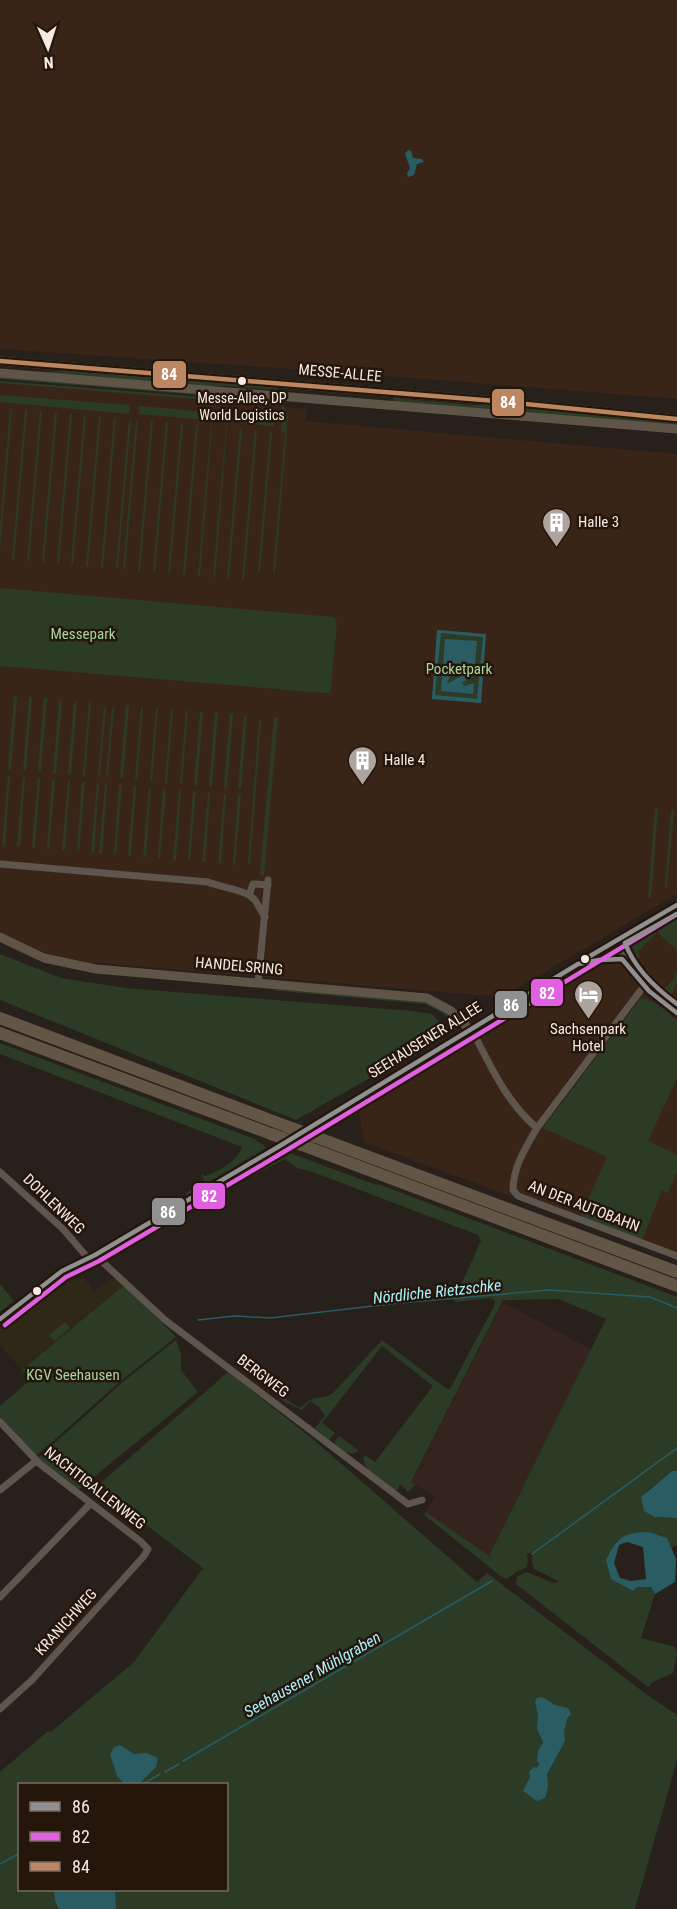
<svg xmlns="http://www.w3.org/2000/svg" width="677" height="1909" viewBox="0 0 677 1909" font-family="'Roboto Condensed',sans-serif">
<style>
.built{fill:#382518}
.industrial{fill:#35241e}
.education{fill:#2f2818}
.green{fill:#2b3b26;fill-rule:evenodd}
.water{fill:#2a5c63;fill-rule:evenodd}
.lines{fill:none;stroke-linecap:round;stroke-linejoin:round}
.stream{stroke:#2a5c63;stroke-width:1.5}
.minor{stroke:#5e564c;stroke-width:7}
.tertiary{stroke:#5e564c;stroke-width:8}
.secondary{stroke:#5e5448;stroke-width:9}
.motorway{stroke:#625646;stroke-width:12}
.motorway-bridge{stroke:#625646;stroke-width:12}
.bus-1-casing{stroke:#24160b;stroke-width:9}
.bus-2-casing{stroke:#24160b;stroke-width:9}
.bus-3-casing{stroke:#24160b;stroke-width:9}
.bus-4-casing{stroke:#24160b;stroke-width:9}
.bus-1{stroke:#909090;stroke-width:4.5}
.bus-2{stroke:#e160e1;stroke-width:4.5}
.bus-3{stroke:#bb8660;stroke-width:4.5}
.bus-4{stroke:#909090;stroke-width:4.5}
.bus-dot{fill:#f6ebe4;stroke:#24160b;stroke-width:2}
.labels{text-anchor:middle;stroke-width:5;stroke-linejoin:round;paint-order:stroke}
.bus-label{font-size:14px;fill:#f6ebe4;stroke:#24160b}
.street-label{font-size:15px;fill:#f6ebe4;stroke:#24160b}
.poi-label{font-size:15px;fill:#f6ebe4;stroke:#24160b;text-anchor:start}
.park-label{font-size:15px;fill:#a6d69f;stroke:#24160b}
.water-label{font-size:16px;font-style:italic;fill:#aaf1fc;stroke:#24160b}
.line-badge{stroke:#24160b;stroke-width:2}
.badge-label{font-size:16px;text-anchor:middle;font-weight:bold;fill:#fff}
</style>
<rect width="100%" height="100%" fill="#28201b"/>
<path class="built" d="M0,0h677v399l-328,-26 -349,-24z
M0,381l306,28v12l371,33v440l-175,103 -415,-35 -39,-8 -48,-22z
M677,911v347l-313,-116 -7,-40z"/>
<path class="industrial" d="M503,1302l89,48 -103,207 -63,-45 9,-16 -24,-13z"/>
<path class="education" d="M69,1273l7,8 7,-4 11,14 21,-14 9,8 -102,85 -22,-25v-19z"/>
<path class="green" d="M73,371l206,15 -1,4 -54,-4h-27l-173,-14z
M0,377l194,14 31,6 -225,-18z
M0,381l283,22 5,13 -13,157h-2l12,-140 -4,-1 1,-26 -282,-23z
M0,395l130,10 -1,9 -129,-12z
M393,398l80,7h28l176,17v5l-284,-25z
M139,406l136,12 -1,8 -135,-12z
M10,409h2l-12,141v-22z
M25,410h2l-13,150h-2z
M40,411h2l-13,150h-2z
M55,412l2,1 -13,149h-2z
M70,414h2l-13,150 -2,-1z
M84,415h2l-13,150h-2z
M99,416h2l-13,150h-2z
M114,418h2l-13,150 -2,-1z
M129,419l2,1 -13,148h-2z
M136,420h2l-13,149h-2z
M151,421h2l-13,150h-2z
M166,422h2l-13,150h-2z
M181,424h2l-13,149h-2z
M196,425h2l-13,150 -2,-1z
M211,426h1l-12,150h-2z
M226,427h1l-12,150h-2z
M240,428l2,1 -13,149h-2z
M255,430h2l-13,150h-2z
M270,432h2l-12,140h-2z
M0,588l334,29 3,6 -6,66 -2,4h-5l-324,-27z
M437,630l49,4 -5,69 -49,-4z
M14,696h3l-6,73h-3z
M29,697h3l-6,74 -3,-1z
M44,698h3l-6,73h-3z
M59,700h3l-6,73h-3z
M74,701h3l-6,73h-3z
M89,702h2l-6,73h-2z
M126,705h3l-6,73h-3z
M104,707h2l-6,69h-2z
M112,707l2,1 -6,69h-2z
M141,707h2l-6,73h-2z
M156,708h2l-6,73h-2z
M171,709l2,1 -6,73h-2z
M186,710l2,1 -6,73 -2,-1z
M200,712h3l-6,73h-3z
M215,713h3l-6,73h-3z
M230,714h3l-6,74 -3,-1z
M244,715l3,1 -6,73h-3z
M274,717l4,1 -14,158 -4,-2z
M259,721h2l-11,143h-2z
M8,776h2l-5,69h-3z
M23,777h2l-5,69h-3z
M38,778l2,1 -5,69h-3z
M52,780h3l-6,69h-2z
M68,781h2l-5,69h-3z
M82,782h3l-6,70 -2,-1z
M97,783l2,1 -5,69h-3z
M105,784l2,1 -5,69h-3z
M119,785h3l-6,70 -2,-1z
M134,786l2,1 -5,69h-3z
M149,788h2l-5,69h-3z
M163,789h3l-6,69h-2z
M179,790l2,1 -5,69h-3z
M193,791l3,1 -6,69h-2z
M208,793h2l-5,69h-3z
M224,794h2l-5,69h-3z
M238,795h3l-6,70 -2,-1z
M655,808l3,1 -7,89h-3z
M671,810h3l-7,78 -2,-1z
M677,911v40l-3,-6 -2,1 -15,-14 -19,20 2,4 -3,5 7,9 4,-2 1,7 -5,5c-10,-9 -24,-22 -19,-37z
M0,954l61,24 65,10 286,23 20,3 17,19 -153,87 -296,-120z
M677,973v10l-7,14 -8,1 -5,-4 1,-2 -7,-7 5,-4 8,8 11,-11 -1,-2z
M298,989l122,11 23,9 12,14 1,7 -13,-17 -18,-9 -156,-14z
M641,998c12,0 26,15 36,22v58l-29,63 29,14v17l-9,21 -6,-3 -20,50 -62,-23 27,-60 -64,-29z
M0,1043l257,97 -1,1 7,3 3,4 -79,47 -1,-2 18,-13 -3,-7 4,3c14,-4 33,-16 37,-29l-242,-93z
M280,1152l7,4 3,-3 86,32 2,-1 299,113v174h-5l-25,20 8,26 22,1v27l-6,3 -4,-10 -51,3 -5,38 26,8h14l4,7 -14,44 34,9 2,7 -4,19 -20,9 -5,5 -132,-103 1,-7 9,-5 28,11 5,-2 -25,-12 -2,-7v-10l-5,2 1,8 -2,6 -10,4 -9,7 -5,-2 -78,-62 2,-3 63,44 117,-237 -47,-20 -56,1 -92,182 4,3 -7,7 -8,-8 -4,8c-11,-9 -36,-21 -32,-37l11,7 58,-76 -51,-40 -60,77 13,10 -6,7 -14,-12 10,-12 -6,-9 -9,-6 -8,9c-8,-4 -22,-8 -25,-16l-64,-47 86,61c5,-2 7,-7 13,-9 8,-2 14,-1 21,-6l49,-53 65,49h3l45,-85 -1,-4 -4,-2 -35,4v-8l13,-1 -9,-4 22,-48 -3,-6 -168,-64 -13,-3 -12,-9 -89,46 1,-5z
M0,1284l14,17 -14,11z
M124,1285l52,52 -54,43 -86,76 -36,-37v-13l30,-26 -8,-10z
M65,1322l5,6 -15,13 -6,-6z
M176,1340l5,14v16l17,22 -120,98 -40,-32 86,-77z
M228,1372l86,68 163,142 10,-9 159,121 31,21v45l-42,149h-635v-137l48,-41 3,1 83,-70 69,-94 -107,-81zM20,1784h206v106h-206z
M339,1436l20,15c-9,6 -16,-1 -24,-6v-4z"/>
<path class="water" d="M408,150l3,1 2,7 9,1 2,3 -7,2 -3,11 -6,2 -1,-4 3,-5 -5,-14z
M437,630l49,4 -5,69 -49,-4zM441,633l42,4 -6,62 -42,-4z
M445,639l32,2 -3,34 -12,8 3,3 9,-3 -1,11 -32,-3zM461,666l4,1c-1,7 -11,15 -18,16l3,-7z
M672,1471h5v47l-22,-1 -11,-6 -3,-14z
M648,1532l19,6 9,21 -1,23 -20,12 -4,-7h-14l-4,4 -22,-12 -5,-19c12,-23 16,-27 42,-28zM627,1542l16,5 3,32 -15,2 -11,-3 -6,-15 5,-18z
M542,1697l13,8 13,3 3,6 -4,5 -3,12 1,10 -18,33 1,13 -3,11 -8,3 -14,-10 7,-14 -1,-5 5,-5 3,1 3,-5 -3,-1 1,-11 5,-9 -6,-13 1,-13 -3,-14 2,-4z
M120,1745l14,9 13,-1 11,5 -2,9 -17,17h-14l-8,-8 -7,-22 4,-7z
M54,1890h61l1,19h-57l-4,-8z"/>
<g class="lines">
<path class="stream" d="M198,1320l36,-4 36,2 129,-15 150,-13 101,7 27,11
M532,1554l145,-106
M183,1761l309,-180
M165,1772l14,-8
M143,1784l17,-10
M0,1864l20,-11"/>
<path class="minor" d="M0,864l208,18c15,6 28,6 41,13
M265,917l-10,-17 -6,-5 4,-11 15,1
M616,940c11,34 33,53 61,73
M586,962l21,-3h15
M258,983l10,-103
M644,986l-107,142c-11,19 -24,39 -24,62l5,6 159,60
M470,1030l5,6c17,33 33,68 62,92
M0,1172l63,57 24,28
M95,1255l70,65 243,184 14,-4
M0,1422l40,42 100,77 8,8 -4,7 -112,124 -32,29
M0,1490l36,-29
M0,1597l90,-93"/>
<path class="tertiary" d="M312,1127l158,-97
M0,1319l62,-48 33,-16 183,-108"/>
<path class="secondary" d="M0,361l496,40 181,18
M0,373l677,56
M0,937l44,21 52,11 331,29 24,13 19,19 207,-125"/>
<path class="motorway" d="M0,1018l286,108
M0,1033l271,101
M316,1137l361,135
M302,1145l375,141"/>
<path class="motorway-bridge" d="M286,1126l30,11
M271,1134l31,11"/>
<defs>
<path id="bus-1" d="M585,959l92,-54
M0,1319l62,-48 33,-16 183,-108 300,-183 21,-4 23,-1 27,32 28,22"/>
<path id="bus-2" d="M5,1325l61,-48 33,-16 183,-108 395,-239"/>
<path id="bus-3" d="M0,361l496,40 181,18"/>
<path id="bus-4" d="M677,914l-52,29c10,26 30,45 52,61"/>
</defs>
<use href="#bus-1" class="bus-1-casing"/>
<use href="#bus-2" class="bus-2-casing"/>
<use href="#bus-3" class="bus-3-casing"/>
<use href="#bus-4" class="bus-4-casing"/>
<use href="#bus-1" class="bus-1"/>
<use href="#bus-2" class="bus-2"/>
<use href="#bus-3" class="bus-3"/>
<use href="#bus-4" class="bus-4"/>
</g>
<defs>
<symbol id="building-pin" viewBox="-11 -11 22 30"><path d="M0 17L-7.5 6A9.5 9.5 0 1 1 7.5 6Z" fill="#aea49e" stroke="#24160b"/><path d="M-4-6H4V6H1V3H-1V6H-4ZM-2.5-4.3h1.7v1.8h-1.7ZM.8-4.3h1.7v1.8H.8ZM-2.5-1h1.7V.8h-1.7ZM.8-1h1.7V.8H.8Z" fill="#fff"/></symbol>
<symbol id="hotel-pin" viewBox="-11 -11 22 30"><path d="M0 17L-7.5 6A9.5 9.5 0 1 1 7.5 6Z" fill="#aea49e" stroke="#24160b"/><path d="M-6-4.5h1.5V1H6V5H4.5V3h-9V5H-6ZM-4 0a1.8 1.8 0 1 1 3.6 0ZM.5 0V-2.5h3Q6-2.5 6 0Z" fill="#fff"/></symbol>
</defs>
<g fill-rule="evenodd">
<use href="#building-pin" x="540" y="506" width="33" height="45"/>
<use href="#building-pin" x="346" y="744" width="33" height="45"/>
<use href="#hotel-pin" x="572" y="978" width="33" height="45"/>
</g>
<g class="bus-dot">
<circle cx="242" cy="381" r="5"/>
<circle cx="585" cy="959" r="5"/>
<circle cx="37" cy="1291" r="5"/>
</g>
<g class="labels">
<g class="bus-label">
<text x="242" y="403">Messe-Allee, DP<tspan x="242" dy="17">World Logistics</tspan></text>
</g>
<g class="street-label">
<text transform="translate(340 373) rotate(5)" y="5">MESSE-ALLEE</text>
<text transform="translate(239 966) rotate(5)" y="5">HANDELSRING</text>
<text transform="translate(425 1040) rotate(-32)" y="5">SEEHAUSENER ALLEE</text>
<text transform="translate(54 1204) rotate(44)" y="5">DOHLENWEG</text>
<text transform="translate(584 1206) rotate(21)" y="5">AN DER AUTOBAHN</text>
<text transform="translate(263 1376) rotate(37)" y="5">BERGWEG</text>
<text transform="translate(95 1488) rotate(38)" y="5">NACHTIGALLENWEG</text>
<text transform="translate(66 1622) rotate(-48)" y="5">KRANICHWEG</text>
</g>
<g class="poi-label">
<text x="578" y="527">Halle 3</text>
<text x="384" y="765">Halle 4</text>
<text x="588" y="1034" text-anchor="middle">Sachsenpark<tspan x="588" dy="17">Hotel</tspan></text>
</g>
<g class="park-label">
<text x="83" y="639">Messepark</text>
<text x="459" y="674">Pocketpark</text>
<text x="73" y="1380">KGV Seehausen</text>
</g>
<g class="water-label">
<text transform="translate(437 1291) rotate(-6)" y="6">Nördliche Rietzschke</text>
<text transform="translate(312 1674) rotate(-30)" y="6">Seehausener Mühlgraben</text>
</g>
</g>
<g class="line-badge">
<rect x="152" y="360" width="35" height="29" rx="6" fill="#bb8660"/>
<rect x="491" y="388" width="34" height="29" rx="6" fill="#bb8660"/>
<rect x="530" y="978" width="34" height="29" rx="6" fill="#e160e1"/>
<rect x="494" y="990" width="34" height="29" rx="6" fill="#909090"/>
<rect x="192" y="1182" width="34" height="28" rx="6" fill="#e160e1"/>
<rect x="151" y="1197" width="35" height="29" rx="6" fill="#909090"/>
</g>
<g class="badge-label">
<text x="169" y="380">84</text>
<text x="508" y="408">84</text>
<text x="547" y="999">82</text>
<text x="511" y="1011">86</text>
<text x="209" y="1202">82</text>
<text x="168" y="1218">86</text>
</g>
<rect x="18" y="1783" width="210" height="108" fill="#24160b" stroke="#786b62" stroke-width="1.5"/>
<rect x="30" y="1802" width="30" height="9" fill="#909090" stroke="#786b62" stroke-width="1.5"/>
<text x="72" y="1813" font-size="18" fill="#f6ebe4">86</text>
<rect x="30" y="1832" width="30" height="9" fill="#e160e1" stroke="#786b62" stroke-width="1.5"/>
<text x="72" y="1843" font-size="18" fill="#f6ebe4">82</text>
<rect x="30" y="1862" width="30" height="9" fill="#bb8660" stroke="#786b62" stroke-width="1.5"/>
<text x="72" y="1873" font-size="18" fill="#f6ebe4">84</text>
<g transform="translate(48 48) rotate(177)" stroke="#24160b" stroke-width="4.5" paint-order="stroke">
<path d="M0-4.5L10 22L0 15L-10 22Z" fill="#f6ebe4"/>
<text y="-9" font-size="16" font-weight="bold" text-anchor="middle" fill="#f6ebe4">N</text>
</g>
</svg>
